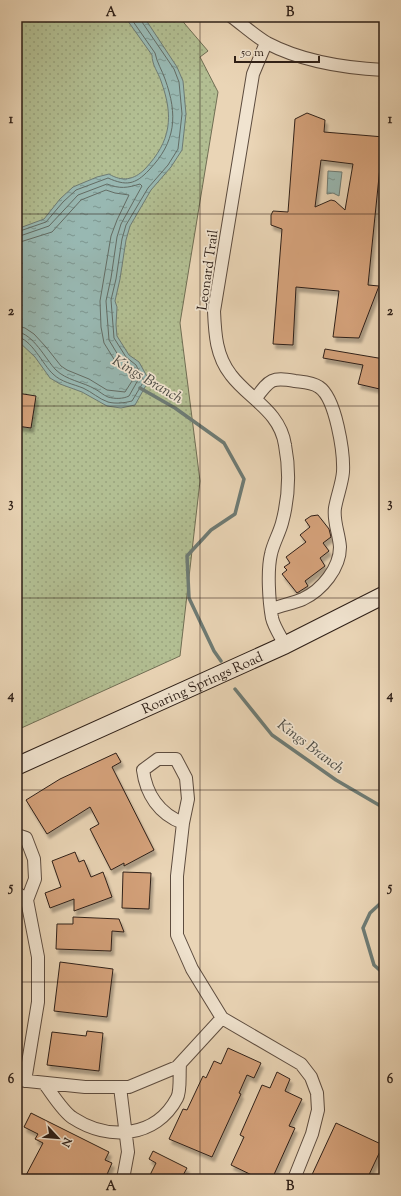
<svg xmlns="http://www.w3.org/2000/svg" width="401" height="1196" viewBox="0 0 401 1196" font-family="'Sorts Mill Goudy',serif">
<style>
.grass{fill:url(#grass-dots);stroke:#706e54}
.water{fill:url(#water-ripples);stroke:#6e7b74}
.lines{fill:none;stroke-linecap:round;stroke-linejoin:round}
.shore{stroke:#636c64;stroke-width:1}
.stream{stroke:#6e7b74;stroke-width:3.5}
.building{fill:#d4a17a;stroke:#2e1f17;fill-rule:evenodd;filter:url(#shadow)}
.street-casing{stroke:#5d4c3f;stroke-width:14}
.secondary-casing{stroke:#2e1f17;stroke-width:19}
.street{stroke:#f1e4d0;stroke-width:12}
.secondary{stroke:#f1e4d0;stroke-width:17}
.grid{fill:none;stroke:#2e1f17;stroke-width:1;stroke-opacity:0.55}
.labels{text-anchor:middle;stroke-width:3.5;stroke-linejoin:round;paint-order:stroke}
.street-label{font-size:14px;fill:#2e1f17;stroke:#f1e4d0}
.water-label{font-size:15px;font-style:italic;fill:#4e4d46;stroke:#f1e4d0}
.neatline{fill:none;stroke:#2e1f17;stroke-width:1.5}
.grid-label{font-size:13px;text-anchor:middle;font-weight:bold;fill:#2e1f17}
</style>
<defs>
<pattern id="grass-dots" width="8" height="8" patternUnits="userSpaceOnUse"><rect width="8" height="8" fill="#b2be92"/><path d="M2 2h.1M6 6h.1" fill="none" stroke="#99a37d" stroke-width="1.8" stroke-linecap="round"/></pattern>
<pattern id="water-ripples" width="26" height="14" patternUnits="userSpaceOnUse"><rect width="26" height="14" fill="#98b8b2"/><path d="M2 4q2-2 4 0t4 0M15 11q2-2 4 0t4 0" fill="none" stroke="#7c9590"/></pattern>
<filter id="shadow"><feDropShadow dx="2.5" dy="4.5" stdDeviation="1" flood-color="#0004"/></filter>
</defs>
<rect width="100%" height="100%" fill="#ead5b6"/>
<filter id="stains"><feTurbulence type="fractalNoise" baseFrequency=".005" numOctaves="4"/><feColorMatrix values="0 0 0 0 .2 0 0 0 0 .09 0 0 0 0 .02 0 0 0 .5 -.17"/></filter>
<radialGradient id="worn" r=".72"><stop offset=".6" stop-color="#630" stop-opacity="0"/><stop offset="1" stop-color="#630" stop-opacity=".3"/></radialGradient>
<path class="grass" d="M17,17h162l29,34 -8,6 18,35 -38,231 20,158 -20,175 -163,74z"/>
<path class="water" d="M125,17h19l33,50 6,14 3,33 -4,36 -11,17 -20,23 -21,36 -4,14 -6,39 -5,22 2,6 -1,18 1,11 12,19 10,7 10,18 -14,25 -14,3 -14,-2 -25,-14 -22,-8 -10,-6 -15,-21 -18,-17v-111l27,-10 16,-20 13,-12 24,-10 12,-3c13,8 25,6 36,-5 26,-28 29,-52 16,-88 -3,-9 -9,-16 -9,-26z
M328,171l14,1 -3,24 -6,-3 -6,1z"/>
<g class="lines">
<path class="shore" d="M17,232l29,-10 17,-20 13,-12 32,-12c18,8 27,7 41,-8 27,-28 29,-55 16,-91 -3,-9 -8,-16 -10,-26l-25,-36
M17,237l32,-11 29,-31 29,-11c13,5 20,4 33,0l2,2 -21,38 -4,13 -6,41 -5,23 3,39 12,20 11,8 6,12 -9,16c-6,3 -14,3 -21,1 -5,-2 -9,-6 -13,-8 -12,-7 -29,-9 -39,-19 -10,-10 -23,-37 -39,-38
M17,243l35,-11 29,-32 25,-10 9,3 14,2 -12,25 -6,16 -11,65 1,26 3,16 13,21 11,8 4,9 -7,11 -18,-2 -18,-11 -22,-9 -6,-4 -15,-19 -12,-13 -9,-6 -8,-2
M17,337c14,1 26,28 36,37 8,8 20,10 30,14 9,4 16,11 25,14 8,2 16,1 24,-1l12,-20 -8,-16 -10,-8 -12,-19 -3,-38 5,-21 6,-40 4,-14 22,-37 20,-23 10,-16 4,-35 -3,-32 -5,-13 -32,-47 -1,-5"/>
<path class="stream" d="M140,388l35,20 49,35 20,36 -9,35 -24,16 -24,26 2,42 25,53 7,10
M235,689l37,46 64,45 48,28
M384,900l-14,13 -7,15 11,37 10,9"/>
</g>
<path class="building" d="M307,113l18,7 -1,12 60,5v30h-4l-12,118 11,1 -20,52 -26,-1 6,-46 -43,-4 -3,58 -20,-1 9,-115 -11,-4v-10l2,-4 15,1 7,-93zM321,160l32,4 -8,46 -10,-9 -4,-1 -16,7z
M325,349l59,10 -4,20 4,1v10l-26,-6 5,-19 -40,-7z
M17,393l19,3 -5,32 -14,-2z
M318,515l11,14 2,8 -8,6 6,8 -9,7 5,8 -20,15 3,5 -11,7 -15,-19 5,-4 -3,-3 6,-4 -4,-6 20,-15 -6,-7 10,-8 -5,-7 6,-4z
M116,753l5,9 -9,5 42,83 -30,16v-3l-13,7 -21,-41 9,-5 -9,-17 -43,27 -21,-34 34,-21z
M75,852l4,10 5,-2 7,17 12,-5 9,25 -38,14v-12l-24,9 -5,-15 16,-6 -9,-26z
M123,872l28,1 -2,36 -27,-1z
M73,917l46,2 5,13 -12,-1 -1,20 -55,-2 1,-25h16z
M60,962l53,7 -6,48 -53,-6z
M87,1031l16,2 -4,38 -52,-6 5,-33 34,4z
M228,1048l33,15 -7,15 -7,-3 -8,18 2,1 -29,63 -43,-18 14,-30 4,1 16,-34 3,2 8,-17 7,3z
M277,1072l13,7 -5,12 17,8 -13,27 6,2 -23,51h-12l-29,-14 13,-28 -4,-2 22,-50 8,3z
M31,1113l78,39 -4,8 7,3 -7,16h-81l19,-36 -8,-4 3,-5 -14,-7z
M336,1123l47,22 -16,34h-57z
M153,1151l34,17 -6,11h-33l8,-16 -7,-4z"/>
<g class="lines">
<defs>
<path id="street" d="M232,17c11,8 23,19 35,26 36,19 77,25 117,27
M266,43l-13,31 -39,237c1,23 2,45 17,64 18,24 49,36 54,70 5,26 4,52 -3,78 -3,11 -9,21 -11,31 -4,17 -2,47 1,64 2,9 9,19 13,27
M256,398c14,-19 16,-21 39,-17 8,1 17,1 24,6 17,11 25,66 24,85 -1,12 -6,24 -8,36 -2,13 4,25 5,39 0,21 -18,43 -37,52 -9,4 -21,6 -31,10
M183,823c-24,-9 -37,-29 -40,-53l15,-11h18l10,19 2,21 -5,24 -6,53v59l15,34 30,49 79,46 10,13 6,16 1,17 -6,24 -18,45
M17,835l9,3 8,21 1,20 -8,21 11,57v45l-13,79
M17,893l10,7
M18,1080l67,7h44l48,-20 45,-49
M44,1083c7,9 19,29 29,35 35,23 83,20 104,-20 4,-7 2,-24 3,-33
M120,1087l8,65 -5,27"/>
<g id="secondary">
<path id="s1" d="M17,766l268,-121 99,-50"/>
</g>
</defs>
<use href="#street" class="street-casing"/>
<use href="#secondary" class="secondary-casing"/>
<use href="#street" class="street"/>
<use href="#secondary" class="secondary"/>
</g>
<path class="grid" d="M200,17v1162M17,214h367M17,406h367M17,598h367M17,790h367M17,982h367"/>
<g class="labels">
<g class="street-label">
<text transform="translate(207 270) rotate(-82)" y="5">Leonard Trail</text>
<text dy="5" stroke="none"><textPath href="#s1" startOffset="203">Roaring Springs Road</textPath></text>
</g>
<g class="water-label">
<text transform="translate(148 379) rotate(31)" y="5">Kings Branch</text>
<text transform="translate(311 746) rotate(37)" y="5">Kings Branch</text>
</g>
</g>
<rect width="401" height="1196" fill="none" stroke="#ead5b6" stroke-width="44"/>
<g transform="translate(58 1138) rotate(116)" stroke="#f1e4d0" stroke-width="3" paint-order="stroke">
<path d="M0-3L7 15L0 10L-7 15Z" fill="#2e1f17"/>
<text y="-6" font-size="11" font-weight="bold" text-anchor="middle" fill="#2e1f17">N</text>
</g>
<path d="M235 56v6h84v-6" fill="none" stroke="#2e1f17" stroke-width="2"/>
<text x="241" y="56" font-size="12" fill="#2e1f17" stroke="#f1e4d0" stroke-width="3" paint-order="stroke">50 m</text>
<rect x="22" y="22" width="357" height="1152" class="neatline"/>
<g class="grid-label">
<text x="111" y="16">A</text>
<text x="290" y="16">B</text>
<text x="11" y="123">1</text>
<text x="390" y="123">1</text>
<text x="11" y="315">2</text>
<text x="390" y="315">2</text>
<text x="11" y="507">3</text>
<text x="390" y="507">3</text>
<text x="11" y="699">4</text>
<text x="390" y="699">4</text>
<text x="11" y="891">5</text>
<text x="390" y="891">5</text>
<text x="11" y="1083">6</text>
<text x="390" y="1083">6</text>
<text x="111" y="1190">A</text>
<text x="290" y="1190">B</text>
</g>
<rect width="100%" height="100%" filter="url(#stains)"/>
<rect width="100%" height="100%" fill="url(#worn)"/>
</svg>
